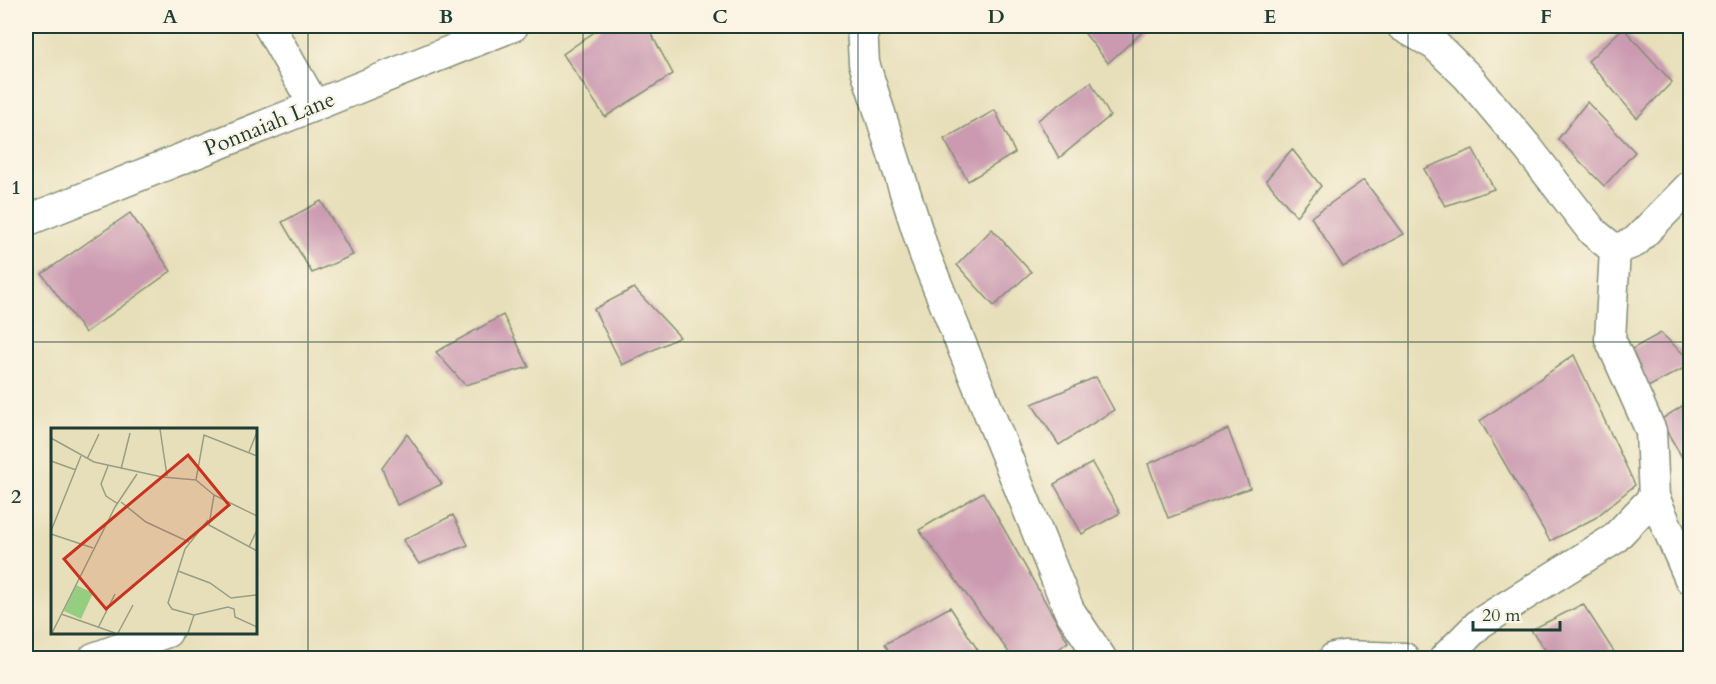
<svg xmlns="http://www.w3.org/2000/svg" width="1716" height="684" viewBox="0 0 1716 684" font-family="Cardo,serif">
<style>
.building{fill:#cb9ab0}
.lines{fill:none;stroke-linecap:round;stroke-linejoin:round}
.minor-casing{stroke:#838e76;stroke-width:33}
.minor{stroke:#fff;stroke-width:30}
.grid{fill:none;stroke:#1f3d34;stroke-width:1.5;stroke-opacity:0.55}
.labels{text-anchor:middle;stroke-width:4.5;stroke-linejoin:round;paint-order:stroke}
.street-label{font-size:22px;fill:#1f3d34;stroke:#fcf5e5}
.inset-road{fill:none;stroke:#979e84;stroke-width:1.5}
.view{fill:#c8321e;fill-opacity:0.15;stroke:#c8321e;stroke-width:3}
.inset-edge{fill:none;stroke:#1f3d34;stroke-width:3}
.neatline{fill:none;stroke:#1f3d34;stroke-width:2}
.grid-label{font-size:20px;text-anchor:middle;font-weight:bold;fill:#1f3d34}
</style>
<rect width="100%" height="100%" fill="#fcf5e5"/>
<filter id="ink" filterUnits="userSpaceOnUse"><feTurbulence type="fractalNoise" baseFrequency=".0167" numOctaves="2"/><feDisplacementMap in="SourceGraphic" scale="12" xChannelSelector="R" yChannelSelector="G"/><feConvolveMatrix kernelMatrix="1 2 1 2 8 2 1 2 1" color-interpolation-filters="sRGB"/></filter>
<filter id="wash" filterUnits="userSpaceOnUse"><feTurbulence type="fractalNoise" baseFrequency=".008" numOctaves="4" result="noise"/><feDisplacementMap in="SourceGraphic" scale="24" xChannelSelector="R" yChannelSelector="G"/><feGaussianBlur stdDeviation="1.35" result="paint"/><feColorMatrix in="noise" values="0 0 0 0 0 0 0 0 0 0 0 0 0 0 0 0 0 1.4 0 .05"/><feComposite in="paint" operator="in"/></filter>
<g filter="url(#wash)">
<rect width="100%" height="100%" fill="#e7dfb9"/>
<g id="blocks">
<path class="building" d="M603,26h44l26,48 -68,43 -42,-63z
M1079,26h70l-41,37z
M1623,28l49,54 -35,36 -49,-57z
M1091,82l19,34 -51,42 -21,-38z
M1587,102l48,50 -31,34 -46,-47z
M995,110l20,43 -47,28 -24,-42z
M1292,149l29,37 -25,30 -30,-36z
M1473,149l21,40 -49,17 -21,-37z
M1364,180l40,54 -61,33 -32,-50z
M321,201l32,54 -41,18 -30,-51z
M130,213l41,58 -86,62 -43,-59z
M992,229l39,43 -37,34 -37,-41z
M634,288l46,49 -58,28 -28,-56z
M503,315l26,52 -64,18 -29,-33z
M1661,333l29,27v5l-42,22 -18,-37z
M1574,355l61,130 -40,33 -45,23 -70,-120z
M1096,377l18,33 -55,35 -27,-41z
M1690,401v67l-1,1 -29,-49z
M1228,429l22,59 -82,30 -20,-54z
M407,434l35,50 -45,21 -15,-37z
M1092,463l28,50 -38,21 -28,-50z
M983,492l85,150 -21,16h-34l-94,-128z
M453,515l15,30 -49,19 -16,-24z
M1583,604l35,54h-67l-20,-28z
M950,607l33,51h-90l-8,-14z"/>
</g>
</g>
<g filter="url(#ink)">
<use href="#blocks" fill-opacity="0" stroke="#838e76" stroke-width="1.5"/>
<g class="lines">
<defs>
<path id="minor" d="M269,26l45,79
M862,26l2,37 61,192 144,355 32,48
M1402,26l33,19 33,32 59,70 66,85 22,18 20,-8 55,-56
M26,221l487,-195
M1654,497l36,82
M94,658l73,-26
M1334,658l10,-2 60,2
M1445,658l35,-35 134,-84 40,-42 -3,-66 -41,-92 5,-89"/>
</defs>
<use href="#minor" class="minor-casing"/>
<use href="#minor" class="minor"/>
</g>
</g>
<path class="grid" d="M308,26v632M583,26v632M858,26v632M1133,26v632M1408,26v632M26,342h1664"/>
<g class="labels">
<g class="street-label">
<text transform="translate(269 123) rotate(-22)" y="8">Ponnaiah Lane</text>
</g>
</g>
<g transform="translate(51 428)">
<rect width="206" height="206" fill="#e7dfb9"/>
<path d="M25,157l17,8 -12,26 -17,-8z" fill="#95ce81"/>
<path class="inset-road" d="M109,1l7,47M0,10l43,24 68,15 34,3 8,-45 53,21M198,24l8,-20M36,31l12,-25M0,33l25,9M57,38l-7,18 5,12 12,8M70,41l9,-36M145,52l18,15 -5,30 48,26M163,67l43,21M70,74l25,20 43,20M0,103l30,-75M0,106l42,14M198,119l8,-17M127,143l32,12 21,15 26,-3M10,186l54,19M143,187l34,-8 6,2 1,8 22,10M47,200l17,-34M1,205l63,-126 22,-33M67,205l15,-28M137,205l6,-18 -22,-6 -4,-6 17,-54 23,-29"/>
<path class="view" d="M137,27l41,50 -123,104 -42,-50z"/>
<rect width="206" height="206" class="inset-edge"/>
</g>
<rect width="1716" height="684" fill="none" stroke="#fcf5e5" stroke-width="66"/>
<path d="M1473 621v9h87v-9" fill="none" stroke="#1f3d34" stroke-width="3"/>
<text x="1482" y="621" font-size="18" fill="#1f3d34" stroke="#fcf5e5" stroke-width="4.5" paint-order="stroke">20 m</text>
<rect x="33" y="33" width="1650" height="618" class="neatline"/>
<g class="grid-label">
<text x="170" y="23">A</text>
<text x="446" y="23">B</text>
<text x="720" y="23">C</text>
<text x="996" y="23">D</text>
<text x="1270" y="23">E</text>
<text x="1546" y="23">F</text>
<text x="16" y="194">1</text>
<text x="16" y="503">2</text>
</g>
</svg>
